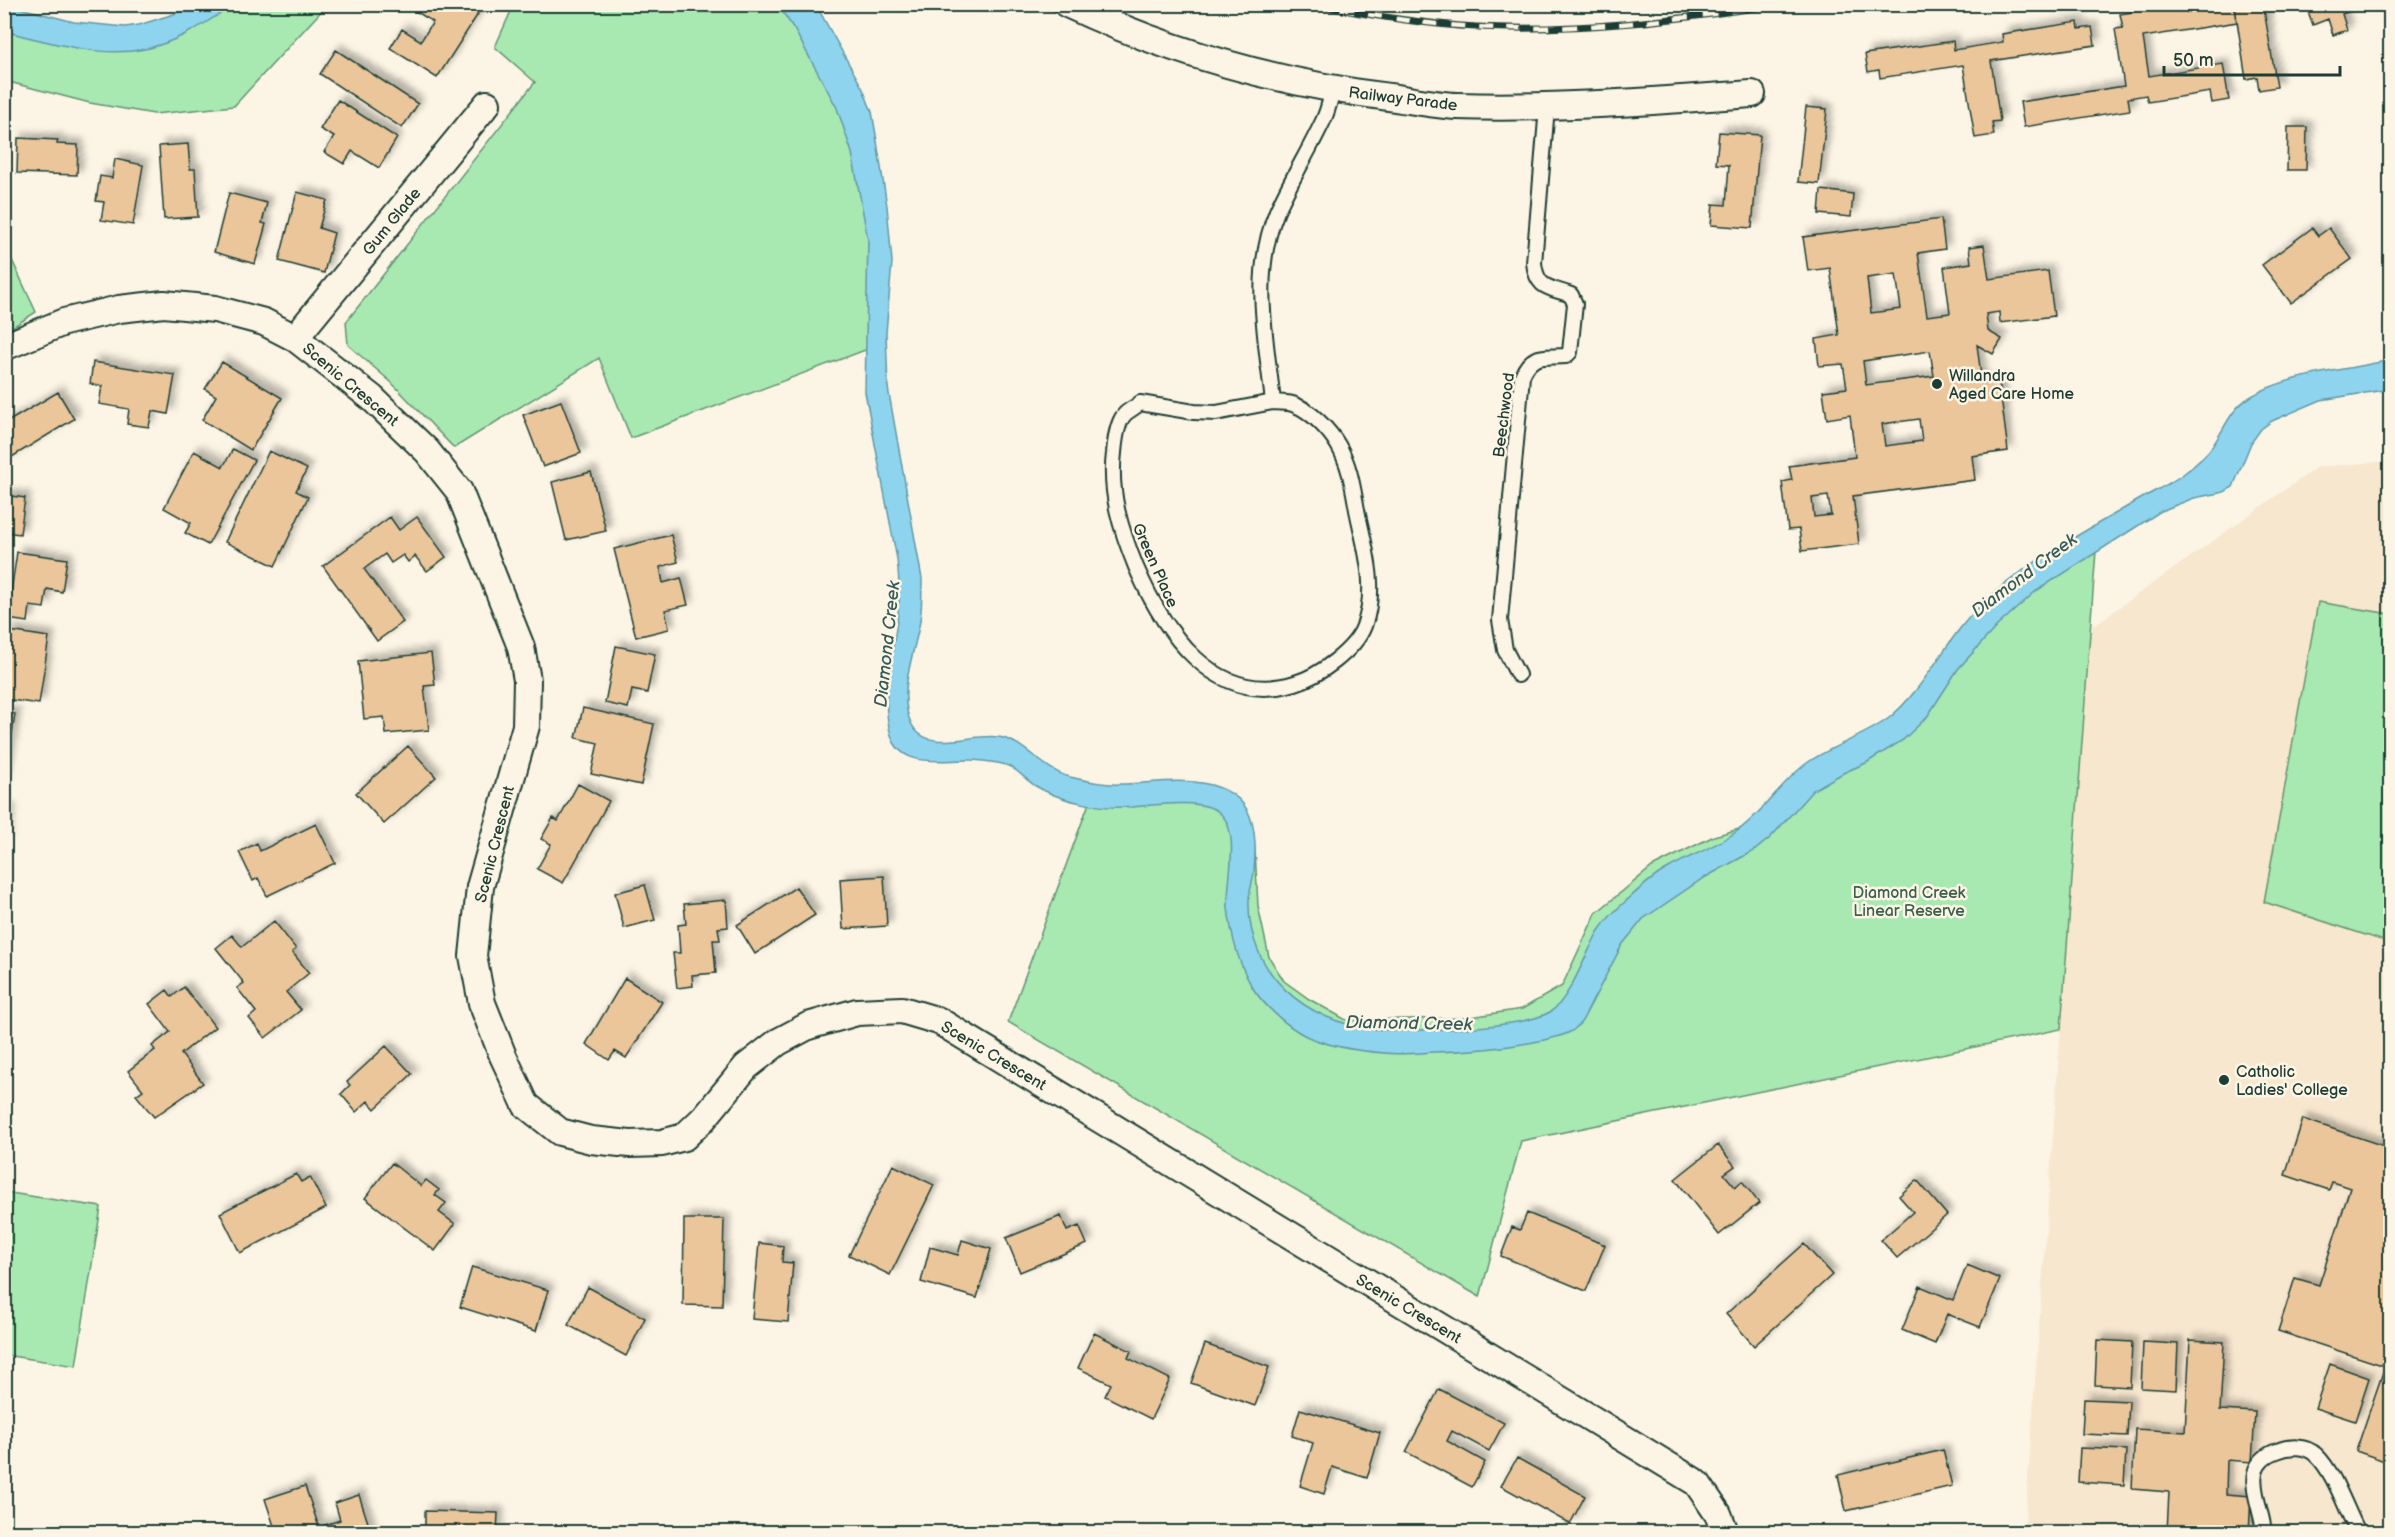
<svg xmlns="http://www.w3.org/2000/svg" width="2395" height="1537" viewBox="0 0 2395 1537" font-family="'Balsamiq Sans',sans-serif">
<style>
.built{fill:#f7e7cf}
.green{fill:#a8e8b1;stroke:#649272;stroke-width:1.5}
.water{fill:#8ed4ef;stroke:#6298a4;stroke-width:1.5}
.building{fill:#ebc69b;stroke:#1f3d34;stroke-width:1.5;fill-rule:evenodd;filter:url(#shadow)}
.lines{fill:none;stroke-linecap:round;stroke-linejoin:round}
.service-casing{stroke:#1f3d34;stroke-width:18}
.minor-casing{stroke:#1f3d34;stroke-width:30}
.service{stroke:#fcf5e5;stroke-width:14}
.minor{stroke:#fcf5e5;stroke-width:26}
.rail-casing{stroke:#1f3d34;stroke-width:7}
.rail{stroke:#fcf5e5;stroke-width:4.5;stroke-dasharray:14;stroke-linecap:butt}
.poi-dot{fill:#1f3d34;stroke:#fcf5e5;stroke-width:2}
.labels{text-anchor:middle;stroke-width:5;stroke-linejoin:round;paint-order:stroke}
.street-label{font-size:16px;fill:#1f3d34;stroke:#fcf5e5}
.poi-label{font-size:16px;fill:#1f3d34;stroke:#fcf5e5;text-anchor:start}
.park-label{font-size:16px;fill:#3a5f4d;stroke:#fcf5e5}
.water-label{font-size:18px;font-style:italic;fill:#355b59;stroke:#fcf5e5}
</style>
<defs>
<filter id="shadow"><feDropShadow dx="5.5" dy="-5.5" stdDeviation="3" flood-color="#0004"/></filter>
</defs>
<rect width="100%" height="100%" fill="#fcf5e5"/>
<filter id="ink" filterUnits="userSpaceOnUse"><feTurbulence type="fractalNoise" baseFrequency=".0167" numOctaves="2"/><feDisplacementMap in="SourceGraphic" scale="12" xChannelSelector="R" yChannelSelector="G"/><feConvolveMatrix kernelMatrix="1 2 1 2 8 2 1 2 1" color-interpolation-filters="sRGB"/></filter>
<g filter="url(#ink)">
<path class="built" d="M2390,461v1071h-366l66,-904 227,-161z"/>
<path class="green" d="M213,5h114l-93,101 -80,8 -64,-11 -85,-22v11v-79l96,29z
M507,5h286l79,164 -4,180 -237,89 -32,-80 -145,90 -63,-66 -43,-37 -2,-23 189,-240 -40,-35 16,-36z
M5,245l31,67 -31,20h-1z
M2097,537l-36,492 -540,112 -41,156 -472,-275 84,-227 87,-8 70,33 6,29 3,57 11,51 15,24 25,18 37,21 118,-2 58,-9 40,-23 34,-73 56,-46 62,-31 43,-12 122,-84 66,-85z
M2318,602l72,12v329l-126,-41z
M4,1192l97,15 -25,159 -71,-11z"/>
<path class="water" d="M5,4l69,18 51,5 14,-2 35,-11 17,-9h42c-72,49 -103,57 -189,36 -13,-3 -26,-6 -39,-10z
M778,5h38l47,84 9,23 4,23 11,71 5,56 -6,71 2,55 34,191c0,14 0,28 -2,42 -5,31 -23,72 -9,102 15,32 60,10 87,14 26,3 43,32 72,40 16,4 35,8 51,7 25,0 48,-5 73,-2 56,6 65,38 60,89 -1,10 -5,20 -5,30 -2,73 58,122 126,128 35,3 146,0 175,-17 19,-11 36,-59 48,-80 8,-12 17,-22 28,-31 12,-11 26,-24 41,-32 24,-14 51,-23 73,-40 25,-19 41,-47 67,-66 25,-18 57,-26 82,-45 38,-31 57,-80 92,-113 45,-43 103,-73 156,-104 15,-9 31,-16 45,-26 8,-6 18,-14 24,-21 17,-18 21,-43 44,-57 37,-23 98,-27 140,-37v29l-69,11 -49,21 -11,8 -10,14 -18,44 -9,5 -30,6 -33,13 -125,80 -39,35 -39,43 -31,48 -24,23 -37,23 -23,10 -30,17 -43,48 -15,12 -53,29 -59,40 -21,26 -40,76c-4,4 -7,9 -12,11 -8,4 -17,6 -26,8 -37,8 -73,11 -111,12 -16,1 -33,3 -49,1 -26,-2 -54,-6 -78,-17 -20,-10 -44,-32 -55,-51 -13,-23 -20,-51 -23,-77 -2,-26 13,-74 -7,-94 -16,-17 -68,-9 -89,-7 -31,2 -71,-5 -98,-22 -13,-9 -20,-20 -36,-22 -9,-1 -18,-3 -27,-3 -27,-1 -70,10 -80,-25 -12,-41 3,-81 7,-122 2,-18 1,-36 -1,-54l-32,-167 3,-152 -16,-87 -15,-45 -43,-79z"/>
<path class="building" d="M417,4h46l15,10 -41,64 -47,-30 12,-19 19,12 12,-19 -19,-12z
M2179,4h56l2,18 -94,15 6,39 74,-12 6,36 -17,3 -2,-11 -62,10 -2,-7 -18,3 2,12 -106,17 -4,-25 104,-16 -9,-57 8,-1 -3,-14z
M2255,4h8l14,83 -18,3 -2,-13 -11,2 -11,-71z
M2286,4h72l1,4 -17,6 5,16 -14,5 -5,-16 -15,6 -7,-19 -17,6z
M2078,22l1,7 13,-2 3,18 -104,16 9,60 -8,1 2,13 -19,3 -12,-73 -83,13 -1,-8 -11,2 -3,-18 88,-13 1,9 49,-8 -1,-8z
M336,50l82,54 -16,24 -82,-54z
M338,100l59,38 -18,30 -27,-17 -8,13 -20,-12 10,-15 -14,-8z
M1806,107l21,2 -8,75 -21,-2z
M2288,127h19l-1,43h-19z
M1719,132l41,3 -8,93 -41,-3 2,-21 13,1 3,-40 -13,-1z
M18,138l40,2 -1,4 21,1 -1,30 -60,-2z
M188,144l2,25h5l3,48 -34,2 -5,-73z
M115,159l28,6 -10,60 -32,-5 3,-18 -8,-1 4,-25 12,2z
M1821,190l32,4 -2,23 -32,-3z
M297,192l30,8 -8,28 15,5 -10,40 -45,-12z
M229,193l38,10 -5,20 4,1 -11,40 -41,-12z
M1941,219l4,30 -27,4 9,63 23,-3 -6,-46 27,-4 -2,-16 15,-2 5,34 59,-8 6,45 -54,7 -1,-11 -13,2 2,17 14,8 -9,15 -16,-9 5,38 17,-2 9,70 -36,5 3,24 -122,16 6,48 -57,7 -3,-22 -11,1 -6,-48 10,-2 -3,-14 66,-9 -5,-42 -23,4 -4,-28 24,-3 -4,-24 -24,2 -3,-27 23,-4 -9,-67 -22,3 -5,-34zM1896,274l5,35 -30,4 -4,-35zM1930,351l4,25 -68,9 -3,-24zM1919,419l3,22 -37,5 -3,-22zM1828,496l3,19 -17,2 -2,-19z
M2312,228l6,8 11,-8 23,31 -61,44 -29,-38z
M93,362l82,13 -7,39 -16,-3 -3,16 -22,-3 2,-15 -30,-5 3,-18 -12,-2z
M222,362l60,36 -31,52 -49,-30 14,-24 -11,-7z
M58,392l16,27 -67,41 -3,-4v-32z
M561,401l20,52 -38,14 -20,-52z
M233,449l21,11 -46,85 -23,-12 6,-10 -27,-15 30,-57 29,16z
M269,451l38,18 -11,22 12,6 -33,69 -50,-24z
M591,472l15,59 -40,9 -14,-58z
M4,495l21,3 -5,36 -16,-2z
M390,517l9,13 18,-13 29,40 -19,14 -12,-15 -7,6 -5,-7 -12,8 -6,-9 -21,15 39,53 -26,19 -54,-75z
M671,535l7,27 -18,5 3,16 18,-5 7,27 -23,5 4,19 -33,8 -22,-88z
M17,552l50,7 -5,33 -15,-3 -3,19 -14,-2 -2,16 -21,-3z
M9,631l40,6 -10,67 -35,-5v-35z
M616,646l39,8 -8,39 -15,-3 -4,18 -23,-5z
M431,653l4,32 -11,1 5,44 -43,4 -2,-17 -20,2 -6,-58z
M583,708l71,16 -13,61 -50,-11 7,-31 -22,-5z
M4,712l11,2 -10,65h-1z
M408,746l28,31 -52,47 -28,-31z
M578,784l31,17 -46,82 -26,-14 14,-25 -10,-5 12,-21 5,3z
M4,809l6,1 -6,35z
M316,824l19,39 -68,33 -9,-18 -5,3 -14,-29 18,-9 3,8z
M884,876l3,50 -44,3 -3,-50z
M645,885l10,35 -31,8 -9,-35z
M796,887l19,28 -60,39 -18,-29z
M726,900l2,27 -10,1 2,12h-7l3,33 -24,2 1,11 -16,2 -4,-35h7l-2,-28 8,-1 -2,-20z
M274,921l22,28 -4,3 17,21 -23,19 15,18 -36,28 -16,-20 7,-6 -19,-24 7,-5 -28,-35 16,-13 10,12z
M625,978l37,24 -36,56 -11,-7 -6,9 -23,-16z
M184,987l31,40 -34,27 22,29 -49,34 -18,-22 7,-5 -15,-19 27,-21 -3,-4 18,-14 -21,-28 18,-14 5,7z
M386,1046l26,28 -37,35 -7,-8 -12,11 -15,-18 9,-9 -3,-3z
M2303,1119l87,29v315l-34,-12 29,-85 -107,-35 17,-53 24,7 31,-97 -18,-6 -3,8 -44,-15z
M1718,1145l17,21 -11,8 11,13 7,-6 17,22 -40,32 -44,-56z
M392,1163l29,23 5,-6 13,10 -4,5 11,8 -7,9 16,12 -20,27 -70,-53z
M893,1165l41,20 -44,90 -41,-20z
M296,1174l5,8 9,-5 16,31 -86,45 -20,-40z
M1917,1180l30,35 -50,43 -16,-18 32,-28 -14,-16z
M1527,1213l78,32 -19,46 -85,-35 11,-29 8,3z
M1061,1216l6,15 12,-5 8,18 -67,28 -14,-34z
M684,1219h40l-2,87 -39,-1z
M962,1240l29,9 -14,49 -56,-16 9,-35 28,8z
M759,1243l24,3 -1,16 11,1 -5,59 -36,-3z
M1804,1244l28,31 -78,71 -28,-32z
M1967,1265l33,14 -20,48 -33,-13 -12,30 -33,-14 18,-44 33,14z
M472,1267l76,23 -12,41 -76,-24z
M588,1287l57,31 -19,38 -58,-31z
M1094,1333l37,18 -3,7 42,21 -19,40 -46,-23 6,-12 -33,-16z
M2097,1340l35,2 -2,45 -35,-2z
M2190,1340l34,2 -4,68 35,2 -3,50 -25,-2 -1,34 25,2 -2,36h-82l2,-40 -37,-3 3,-60 50,3z
M2143,1342l35,2 -2,46 -35,-2z
M1205,1344l64,23 -14,39 -64,-23z
M2330,1364l39,14 -14,43 -40,-13z
M1439,1389l65,34 -15,28 -37,-20 -5,10 38,21 -13,25 -66,-35z
M2084,1399l45,2 -2,35 -45,-2z
M1300,1409l80,24 -13,45 -35,-11 -8,27 -24,-8 13,-43 -21,-7z
M2080,1448l46,2 -2,35 -46,-3z
M1943,1450l9,36 -106,25 -8,-36z
M1517,1458l68,38 -15,28 -69,-38z
M305,1486l14,41 21,-7 -5,-17 24,-8 12,37h-95l-11,-33z
M425,1511l73,2 -1,19h-72z"/>
<g class="lines">
<defs>
<path id="service" d="M1273,402c7,1 16,0 22,3 16,6 35,26 43,40 12,20 15,43 19,65 8,39 21,77 7,116 -9,24 -45,50 -69,57 -81,25 -132,-53 -159,-116 -15,-37 -27,-74 -22,-114 1,-12 3,-31 11,-39 4,-4 11,-7 15,-11l54,9 22,1z
M1273,402c-7,-64 -22,-129 4,-191 14,-31 32,-60 46,-90 5,-10 7,-21 10,-31
M1518,675l-13,-25 -5,-30 22,-244c10,-24 22,-18 44,-20l4,-4 5,-48 -4,-9c-21,-8 -34,-5 -37,-32l13,-156
M2264,1532c-1,-16 -13,-43 -9,-59 2,-10 12,-19 22,-22 12,-5 29,-6 39,4 19,18 30,55 42,77"/>
<path id="minor" d="M1067,4c102,48 211,79 322,93 22,3 45,8 68,9 99,3 197,-5 295,-12
M295,338l192,-234
M4,347l60,-25 55,-13 45,-5 51,5 49,13 31,16 77,60 55,53 32,40 62,156 6,33 -1,46 -46,161 -7,69 9,47 21,53 23,49 34,27 31,8 39,4 32,-1 22,-6 20,-19 42,-51 32,-25 30,-16 49,-14 45,-2 37,11 758,462 21,31 7,18"/>
</defs>
<use href="#service" class="service-casing"/>
<use href="#minor" class="minor-casing"/>
<use href="#service" class="service"/>
<use href="#minor" class="minor"/>
<defs>
<path id="rail" d="M1313,4c54,11 108,20 163,23 102,5 203,-7 304,-23"/>
</defs>
<use href="#rail" class="rail-casing"/>
<use href="#rail" class="rail"/>
</g>
</g>
<g class="poi-dot">
<circle cx="1937" cy="384" r="6"/>
<circle cx="2224" cy="1080" r="6"/>
</g>
<g class="labels">
<g class="street-label">
<text transform="translate(1403 98) rotate(7)" y="6">Railway Parade</text>
<text transform="translate(391 221) rotate(-51)" y="6">Gum Glade</text>
<text transform="translate(351 384) rotate(40)" y="6">Scenic Crescent</text>
<text transform="translate(1503 415) rotate(-83)" y="6">Beechwood</text>
<text transform="translate(1156 565) rotate(66)" y="6">Green Place</text>
<text transform="translate(494 844) rotate(-76)" y="6">Scenic Crescent</text>
<text transform="translate(994 1055) rotate(31)" y="6">Scenic Crescent</text>
<text transform="translate(1409 1308) rotate(31)" y="6">Scenic Crescent</text>
</g>
<g class="poi-label">
<text x="1949" y="381">Willandra<tspan x="1949" dy="18">Aged Care Home</tspan></text>
<text x="2236" y="1077">Catholic<tspan x="2236" dy="18">Ladies' College</tspan></text>
</g>
<g class="park-label">
<text x="1909" y="898">Diamond Creek<tspan x="1909" dy="18">Linear Reserve</tspan></text>
</g>
<g class="water-label">
<text transform="translate(2024 575) rotate(-37)" y="6">Diamond Creek</text>
<text transform="translate(887 644) rotate(-84)" y="6">Diamond Creek</text>
<text transform="translate(1409 1023) rotate(1)" y="6">Diamond Creek</text>
</g>
</g>
<rect width="2395" height="1537" fill="none" stroke="#fcf5e5" stroke-width="24"/>
<rect x="12" y="12" width="2371" height="1513" fill="none" stroke="#1f3d34" stroke-width="2" filter="url(#ink)"/>
<path d="M2164 66v9h176v-9" fill="none" stroke="#1f3d34" stroke-width="3"/>
<text x="2173" y="66" font-size="18" fill="#1f3d34" stroke="#fcf5e5" stroke-width="4.5" paint-order="stroke">50 m</text>
</svg>
